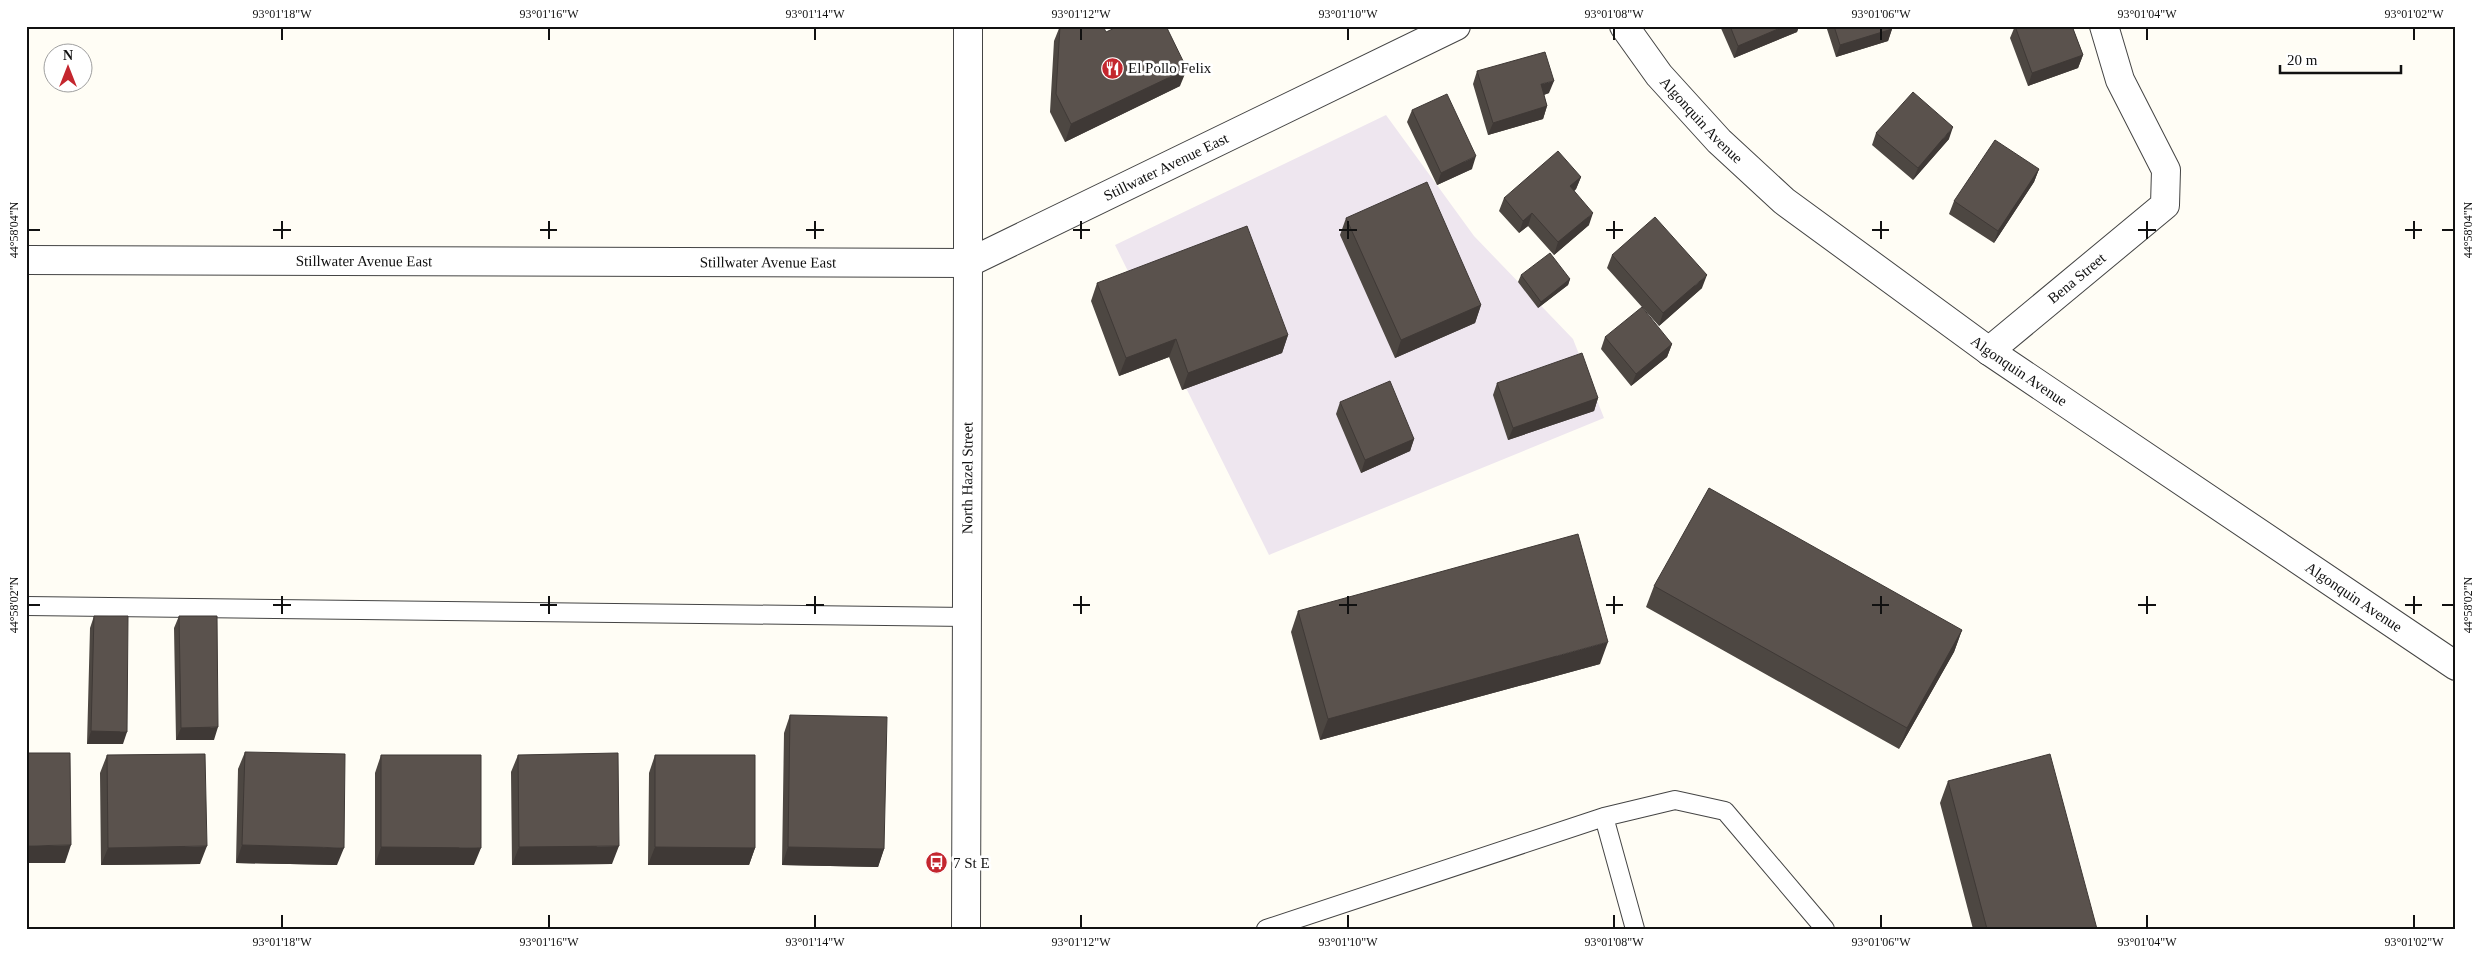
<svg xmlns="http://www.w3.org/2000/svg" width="2482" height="955" viewBox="0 0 2482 955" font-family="'Times New Roman',serif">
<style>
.industrial{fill:#eee6ef}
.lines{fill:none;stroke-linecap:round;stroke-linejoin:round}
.service-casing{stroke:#444;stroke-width:20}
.minor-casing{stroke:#444;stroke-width:30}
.tertiary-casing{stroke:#444;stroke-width:30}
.service{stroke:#fff;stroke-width:18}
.minor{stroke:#fff;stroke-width:28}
.tertiary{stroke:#fff;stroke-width:28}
.wall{fill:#4d4742}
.shaded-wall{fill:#3f3936}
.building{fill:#5a524d;stroke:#3f3936}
.ticks{fill:none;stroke:#111;stroke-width:2}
.labels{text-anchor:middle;stroke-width:5;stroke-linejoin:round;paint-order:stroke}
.poi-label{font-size:15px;fill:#111;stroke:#fff;text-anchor:start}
.street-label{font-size:15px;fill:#111;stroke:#fff}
.neatline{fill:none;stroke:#111;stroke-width:2}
.ticks-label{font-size:12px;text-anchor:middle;fill:#111}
</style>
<rect width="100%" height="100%" fill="#fffdf5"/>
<path class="industrial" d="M1386,115l88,121 99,103 31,79 -335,137 -154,-310z"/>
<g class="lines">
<defs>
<path id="service" d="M26,606l941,11
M1604,817l31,112
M1266,929l338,-112 71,-17 50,11 100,118"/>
<g id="minor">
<path id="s1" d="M26,260l942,3v-237"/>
<path id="s2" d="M1989,351l176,-146 1,-35 -46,-90 -16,-54"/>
</g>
<g id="tertiary">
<path id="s3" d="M1624,26l35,49 60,66 65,60 205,150 467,315"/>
<path id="s4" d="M966,929l2,-666 488,-237"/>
</g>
</defs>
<use href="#service" class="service-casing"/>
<use href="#minor" class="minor-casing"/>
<use href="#tertiary" class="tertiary-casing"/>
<use href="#service" class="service"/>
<use href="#minor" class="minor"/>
<use href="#tertiary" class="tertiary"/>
</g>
<path class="wall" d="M1060,26l46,6 74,54 -115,56 -15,-30 4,-71z
M1720,26h79l-2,6 -63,26z
M1826,26h65l1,3 -4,12 -52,16z
M2015,26h57l11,29 -5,13 -50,18 -18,-48z
M1477,71l72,22 -5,2 3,11 -4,13 -55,16 -15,-51z
M1412,110l60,59 -35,16 -30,-63z
M1876,133l73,6 -36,41 -41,-35z
M2039,169l-5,13 -40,61 -45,-29 5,-13z
M1581,177l-5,12 -2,2 15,34 -35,30 -26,-29 -9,7 -20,-22 5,-13z
M1346,218l135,87 -6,18 -80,35 -55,-123z
M1612,255l90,33 -43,38 -52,-58z
M1521,275l49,4 -2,6 -30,23 -20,-26z
M1097,283l191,52 -6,18 -100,37 -13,-33 -50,19 -28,-75z
M1605,337l67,7 -5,13 -36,29 -30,-37z
M1497,383l101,15 -4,13 -86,29 -15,-45z
M1340,402l74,37 -4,12 -49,22 -25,-59z
M1654,586l308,44 -8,22 -55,97 -253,-142z
M1298,611l302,53 -280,76 -29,-108z
M94,616l29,128h-36l3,-116z
M179,616l35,124h-38l-2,-112z
M790,715l94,134 -6,18 -96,-2 2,-132z
M245,752l92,113 -101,-2 2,-94z
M107,755l93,109 -99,1 -1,-92z
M381,755l93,110h-99v-92z
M518,755l94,109 -100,1 -1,-93z
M655,755l100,93 -6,17h-101l1,-92z
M1948,781l149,148h-124l-33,-126z"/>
<path class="shaded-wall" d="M1785,26h14l-2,6 -63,26 4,-12z
M1892,29l-4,12 -52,16 4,-12z
M2083,55l-5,13 -50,18 4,-13z
M1187,69l-7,17 -115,56 6,-18z
M1554,81l-5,12 -12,4 4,-13z
M1547,106l-4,13 -55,16 5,-12z
M1953,127l-4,12 -36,41 5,-12z
M1476,156l-4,13 -35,16 4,-12z
M2039,169l-5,13 -40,61 4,-12z
M1581,177l-5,12 -10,10 4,-13z
M1532,213l-4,13 -9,7 4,-12z
M1593,213l-4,12 -35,30 4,-13z
M1707,275l-5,13 -43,38 4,-13z
M1570,279l-2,6 -30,23 3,-6z
M1481,305l-6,18 -80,35 6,-18z
M1288,335l-6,18 -100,37 6,-17z
M1176,339l-7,18 -50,19 7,-18z
M1672,344l-5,13 -36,29 5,-12z
M1598,398l-4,13 -86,29 5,-12z
M1414,439l-4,12 -49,22 4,-13z
M1962,630l-8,22 -55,97 8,-21z
M1608,642l-8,22 -280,76 8,-21z
M218,727l-4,13h-38l5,-12z
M91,731l36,1 -4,12h-36z
M71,845l-6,18h-39v-17z
M242,845l102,3 -7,17 -101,-2z
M207,846l-7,18 -99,1 7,-17z
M619,846l-7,18 -100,1 7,-18z
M381,847l100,1 -7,17h-99z
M655,847l100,1 -6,17h-101z
M788,847l96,2 -6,18 -96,-2z"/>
<path class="building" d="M1060,26h43l3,6 13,-6h47l21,43 -116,55 -15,-30z
M1730,26h55l-47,20z
M1834,26h57l1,3 -52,16z
M2015,26h57l11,29 -51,18z
M1545,52l9,29 -13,3 6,22 -54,17 -16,-52z
M1913,92l40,35 -35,41 -42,-35z
M1447,94l29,62 -35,17 -29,-63z
M1995,140l44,29 -41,62 -44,-30z
M1558,151l23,26 -11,9 23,27 -35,29 -26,-29 -9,8 -19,-23z
M1427,182l54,123 -80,35 -55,-122z
M1655,217l52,58 -44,38 -51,-58z
M1247,226l41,109 -100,38 -12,-34 -50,19 -29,-75z
M1550,253l20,26 -29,23 -20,-27z
M1642,307l30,37 -36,30 -31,-37z
M1582,353l16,45 -85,30 -16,-45z
M1390,381l24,58 -49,21 -25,-58z
M1709,488l253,142 -55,98 -253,-142z
M1578,534l30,108 -280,77 -30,-108z
M94,616h34l-1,116 -36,-1z
M179,616h38l1,111 -37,1z
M790,715l97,2 -3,132 -96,-2z
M245,752l100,2 -1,94 -102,-3z
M26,753h44l1,92 -45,1z
M618,753l1,93 -100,1 -1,-92z
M205,754l2,92 -99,2 -1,-93z
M2050,754l47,175h-110l-39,-148z
M381,755h100v93l-100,-1z
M655,755h100v93l-100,-1z"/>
<path class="ticks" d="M282,28v12M549,28v12M815,28v12M1081,28v12M1348,28v12M1614,28v12M1881,28v12M2147,28v12M2414,28v12M282,221v18M549,221v18M815,221v18M1081,221v18M1348,221v18M1614,221v18M1881,221v18M2147,221v18M2414,221v18M28,230h12M273,230h18M540,230h17M806,230h18M1073,230h17M1339,230h18M1606,230h17M1872,230h17M2138,230h18M2405,230h17M2442,230h12M282,596v18M549,596v18M815,596v18M1081,596v18M1348,596v18M1614,596v18M1881,596v18M2147,596v18M2414,596v18M28,605h12M273,605h18M540,605h17M806,605h18M1073,605h17M1339,605h18M1606,605h17M1872,605h17M2138,605h18M2405,605h17M2442,605h12M282,915v13M549,915v13M815,915v13M1081,915v13M1348,915v13M1614,915v13M1881,915v13M2147,915v13M2414,915v13"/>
<defs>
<symbol id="restaurant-disc" viewBox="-11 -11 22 22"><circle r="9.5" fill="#c4262e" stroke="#fff"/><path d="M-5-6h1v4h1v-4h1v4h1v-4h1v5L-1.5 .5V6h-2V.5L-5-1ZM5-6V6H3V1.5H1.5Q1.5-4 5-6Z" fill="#fff"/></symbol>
<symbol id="bus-disc" viewBox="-11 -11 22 22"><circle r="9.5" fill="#c4262e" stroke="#fff"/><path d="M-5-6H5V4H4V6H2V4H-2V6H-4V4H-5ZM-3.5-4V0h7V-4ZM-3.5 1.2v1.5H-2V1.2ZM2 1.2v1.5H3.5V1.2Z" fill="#fff"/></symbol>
</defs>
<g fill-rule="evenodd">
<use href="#restaurant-disc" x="1100" y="56" width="25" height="25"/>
<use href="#bus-disc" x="924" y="850" width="25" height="25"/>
</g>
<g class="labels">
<g class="poi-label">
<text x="1128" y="73">El Pollo Felix</text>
<text x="953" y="868">7 St E</text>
</g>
<g class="street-label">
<text dy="5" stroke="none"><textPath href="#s3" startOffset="122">Algonquin Avenue</textPath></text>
<text dy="5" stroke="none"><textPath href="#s4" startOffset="886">Stillwater Avenue East</textPath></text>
<text dy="5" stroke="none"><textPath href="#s1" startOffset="338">Stillwater Avenue East</textPath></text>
<text dy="5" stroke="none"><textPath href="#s1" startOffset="742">Stillwater Avenue East</textPath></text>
<text dy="5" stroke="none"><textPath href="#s2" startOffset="114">Bena Street</textPath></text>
<text dy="5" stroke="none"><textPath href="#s3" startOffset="528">Algonquin Avenue</textPath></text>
<text dy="5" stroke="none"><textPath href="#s4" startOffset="451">North Hazel Street</textPath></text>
<text dy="5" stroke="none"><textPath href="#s3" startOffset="932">Algonquin Avenue</textPath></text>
</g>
</g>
<rect width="2482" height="955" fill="none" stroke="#ffffff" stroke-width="55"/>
<g transform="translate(68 68)"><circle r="24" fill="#ffffff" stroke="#a0a0a0"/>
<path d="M0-4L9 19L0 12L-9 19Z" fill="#c4262e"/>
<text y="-8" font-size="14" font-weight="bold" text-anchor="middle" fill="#111111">N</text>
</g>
<path d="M2280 65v8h121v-8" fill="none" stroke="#111111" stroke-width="2.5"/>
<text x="2287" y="65" font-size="15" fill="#111111" stroke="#ffffff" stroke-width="4" paint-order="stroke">20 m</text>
<rect x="28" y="28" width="2426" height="900" class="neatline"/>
<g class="ticks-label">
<text x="282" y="18">93°01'18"W</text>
<text x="549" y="18">93°01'16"W</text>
<text x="815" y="18">93°01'14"W</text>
<text x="1081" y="18">93°01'12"W</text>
<text x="1348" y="18">93°01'10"W</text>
<text x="1614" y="18">93°01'08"W</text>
<text x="1881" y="18">93°01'06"W</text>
<text x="2147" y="18">93°01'04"W</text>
<text x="2414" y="18">93°01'02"W</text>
<text transform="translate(14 230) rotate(-90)" y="4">44°58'04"N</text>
<text transform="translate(2468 230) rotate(-90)" y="4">44°58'04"N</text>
<text transform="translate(14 605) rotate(-90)" y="4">44°58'02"N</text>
<text transform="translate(2468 605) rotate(-90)" y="4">44°58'02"N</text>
<text x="282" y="946">93°01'18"W</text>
<text x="549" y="946">93°01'16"W</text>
<text x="815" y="946">93°01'14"W</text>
<text x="1081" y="946">93°01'12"W</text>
<text x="1348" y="946">93°01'10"W</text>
<text x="1614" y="946">93°01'08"W</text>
<text x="1881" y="946">93°01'06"W</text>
<text x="2147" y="946">93°01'04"W</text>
<text x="2414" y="946">93°01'02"W</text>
</g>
</svg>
